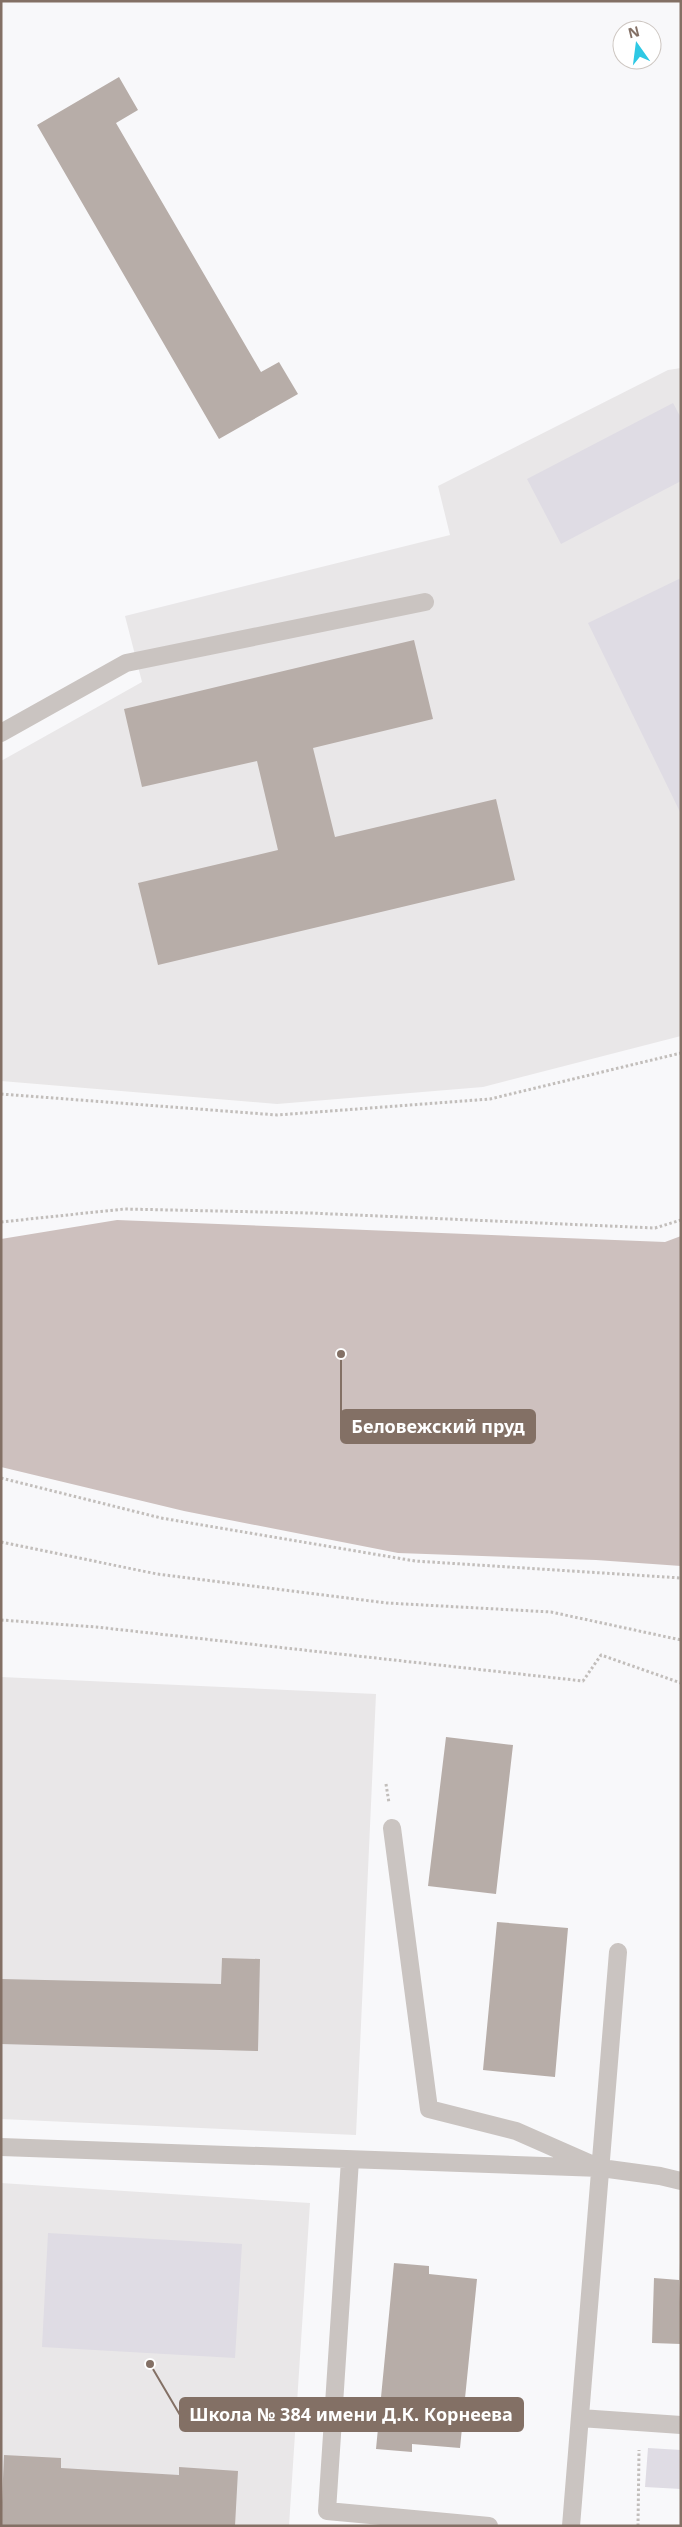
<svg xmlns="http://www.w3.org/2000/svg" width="682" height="2527" viewBox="0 0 682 2527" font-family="'Noto Sans',sans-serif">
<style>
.built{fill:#e9e7e8}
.green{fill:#dfdce4}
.water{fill:#cdc0be}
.building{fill:#b7ada8}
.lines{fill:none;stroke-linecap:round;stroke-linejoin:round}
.path{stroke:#c2bebb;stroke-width:3;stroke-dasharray:2.5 2.5;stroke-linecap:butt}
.lane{stroke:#cac4c1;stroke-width:18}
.leader{fill:none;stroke:#837065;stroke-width:2}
.callout-dot{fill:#837065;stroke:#fff;stroke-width:2}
.callout{fill:#837065;stroke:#837065;stroke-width:2}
.callout-label{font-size:18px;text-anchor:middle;font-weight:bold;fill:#fff}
</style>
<rect width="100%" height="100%" fill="#f8f8fa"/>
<path class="built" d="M681,368v668l-198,51 -206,17 -276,-23v-320l141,-79 -17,-66 325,-81 -12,-49 230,-116z
M1,1677l375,17 -20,441 -355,-16z
M1,2183l309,20 -21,323h-288z"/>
<path class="green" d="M673,403l8,15v63l-120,63 -34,-65z
M681,578v236l-93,-191z
M48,2233l194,11 -7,114 -193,-11z
M648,2448l33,2v39l-36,-2z"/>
<path class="water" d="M117,1220l548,22 16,-6v330l-85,-6 -198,-7 -214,-42 -183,-44v-228z"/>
<path class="building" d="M119,77l19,33 -22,13 145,249 18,-10 19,32 -79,45 -182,-314z
M414,640l19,79 -120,29 22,89 161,-38 19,81 -357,85 -20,-82 140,-33 -21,-89 -115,26 -18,-78z
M446,1737l67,8 -17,149 -68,-8z
M497,1922l71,6 -13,149 -72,-7z
M222,1958l38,1 -2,92 -257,-7v-65l220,5z
M679,2262l2,82 -29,-1 2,-65 25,2z
M394,2263l35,3v8l48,5 -17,169 -48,-4v8l-36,-3z
M4,2455l57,3v10l118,7v-8l59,4 -3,55h-234z"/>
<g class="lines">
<path class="path" d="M1,1094l276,21 213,-16 191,-46
M1,1222l123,-13 186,4 345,15 26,-8
M1,1478l160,40 254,43 266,17
M1,1542l156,32 230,29 164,9 130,28
M1,1620l95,7 487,54 18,-26 80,28
M386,1784l3,19
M638,2526l1,-76"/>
<path class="lane" d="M1,733l125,-70 299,-61
M392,1828l37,281 87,22 75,33
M1,2147l600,21 59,8 21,5
M350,2160l-23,351 162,15
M580,2418l101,7
M571,2526l47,-574"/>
</g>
<path class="leader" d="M341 1354L341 1427M150 2364L180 2415"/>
<g class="callout-dot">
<circle cx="341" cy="1354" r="5"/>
<circle cx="150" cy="2364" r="5"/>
</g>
<g class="callout">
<rect x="341" y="1410" width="194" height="33" rx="5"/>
<rect x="180" y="2398" width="343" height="33" rx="5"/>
</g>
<g class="callout-label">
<text x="438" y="1433">Беловежский пруд</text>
<text x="351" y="2421">Школа № 384 имени Д.К. Корнеева</text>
</g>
<rect width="682" height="2527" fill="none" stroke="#837065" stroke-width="5"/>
<g transform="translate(637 45) rotate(346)"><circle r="24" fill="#ffffff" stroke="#cdc6c1"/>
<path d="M0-4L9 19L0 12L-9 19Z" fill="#2ec8e4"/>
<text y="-8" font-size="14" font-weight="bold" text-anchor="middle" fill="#837065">N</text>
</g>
</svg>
